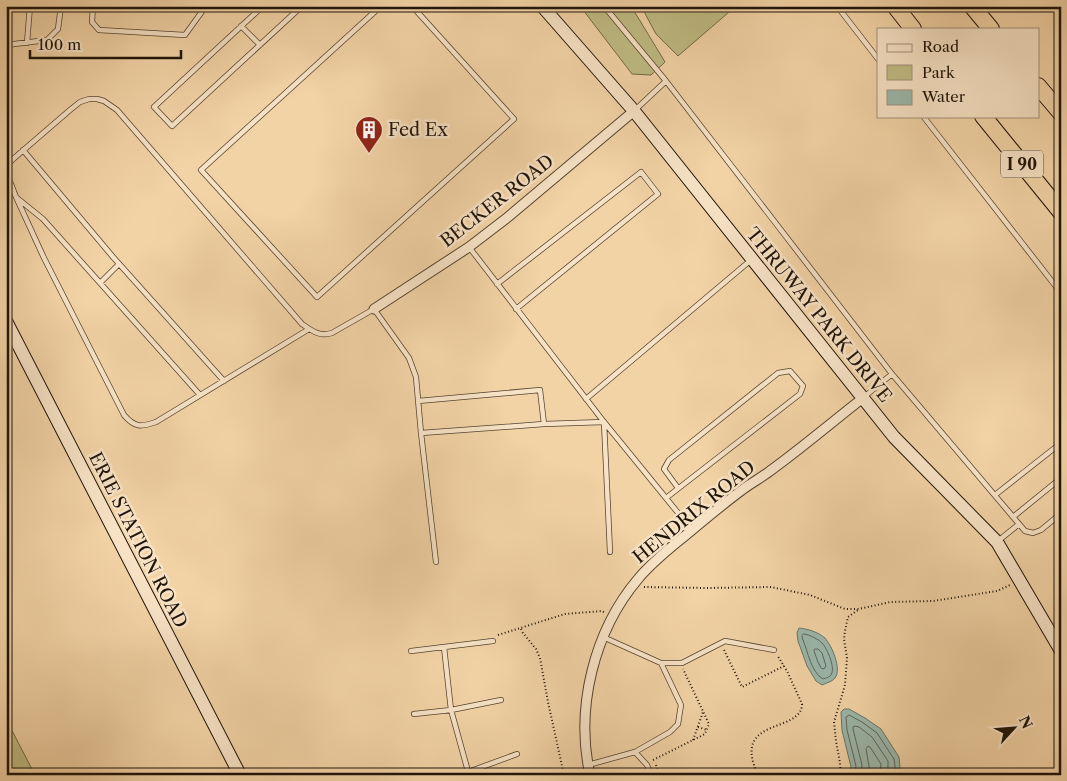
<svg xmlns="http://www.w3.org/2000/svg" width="1067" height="781" viewBox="0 0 1067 781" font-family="'Libre Caslon Text',serif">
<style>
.green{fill:#bfbb83;stroke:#6f6846}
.water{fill:#9bb7ab;stroke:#69766a}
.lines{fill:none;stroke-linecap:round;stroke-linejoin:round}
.shore{stroke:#5d665a;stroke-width:1}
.lane-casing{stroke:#544430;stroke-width:6}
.street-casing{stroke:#544430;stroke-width:11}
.secondary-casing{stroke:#1f1409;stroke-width:14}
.highway-casing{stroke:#1f1409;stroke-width:18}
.path{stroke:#1f1409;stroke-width:2;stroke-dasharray:1 2.5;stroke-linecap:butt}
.lane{stroke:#f7e2c5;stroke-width:4.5}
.street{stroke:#f7e2c5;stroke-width:9}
.secondary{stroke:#f7e2c5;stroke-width:12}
.highway{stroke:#f2d3a6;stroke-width:16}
.labels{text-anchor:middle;stroke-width:5;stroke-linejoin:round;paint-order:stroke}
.shield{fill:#f7e2c5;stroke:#605241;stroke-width:1}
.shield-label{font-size:16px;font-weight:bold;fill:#1f1409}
.poi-label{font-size:18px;fill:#1f1409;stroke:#f7e2c5;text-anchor:start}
.street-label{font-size:18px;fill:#1f1409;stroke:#f7e2c5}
</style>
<rect width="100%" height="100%" fill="#f2d3a6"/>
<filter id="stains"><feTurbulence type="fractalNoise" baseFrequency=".004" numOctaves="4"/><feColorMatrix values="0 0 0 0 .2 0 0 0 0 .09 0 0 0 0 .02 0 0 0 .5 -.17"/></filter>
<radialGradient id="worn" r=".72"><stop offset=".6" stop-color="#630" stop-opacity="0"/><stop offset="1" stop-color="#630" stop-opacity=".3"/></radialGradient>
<path class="green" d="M580,6h51l34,56 -14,13 -19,-1z
M641,6h95l-58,50 -22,-22z
M6,719l29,56h-29z"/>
<path class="water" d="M799,628c9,1 19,4 26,10 7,8 17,31 10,40 -3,4 -9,5 -13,7l-6,-4 -9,-15 -9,-25 -1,-8z
M844,709h5l16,9 16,11 18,28 1,10 -1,8h-49l1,-8 -9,-37 -1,-18z"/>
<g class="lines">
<path class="shore" d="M804,634c6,1 14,5 18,9 5,5 15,27 8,33 0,1 -7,3 -7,3 -12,-7 -15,-27 -20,-39l-1,-4z
M815,649h3l4,4 4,13 -2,3 -3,-1 -3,-6 -4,-11z
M855,775l1,-9 -9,-36 -1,-13 3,-2 13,7 15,11 17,26 1,7 -1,9
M861,775l1,-10 -9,-36v-2l2,-1 4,1 13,10 16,24v14
M869,775v-9l-3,-17 2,-3 2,1 11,17 -1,11"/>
<defs>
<path id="lane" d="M93,6l-1,16 7,8 86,5 21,-29
M174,6l30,3
M263,6l-109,101 18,19 130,-120
M381,6l-180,164 116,127 197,-178 -102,-113
M604,6l62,75 226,293 133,157 8,2 8,-3 18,-15 2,2
M837,6l41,53
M241,26l19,19
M27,43l3,-37
M6,45l41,-5 11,-11 3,-23
M634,111l32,-30
M923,116l138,177
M23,150l90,107 111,124
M6,168l6,-8 58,-50 10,-8 9,-3h8l7,2 13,9 185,214c10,7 18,13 30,9l42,-24 35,49 7,19 5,56 15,129
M6,171l10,26 28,61 80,157c11,13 17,12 32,7l153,-93
M17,198l26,21 157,176
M469,247l135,175 88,108
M100,283l19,-19
M497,284l144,-112 17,22 -142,115
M864,397l28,-23
M586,399l165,-139
M418,401l122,-11 4,34
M421,433l123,-9 60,-2 6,130
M995,495l66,-52
M666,498l134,-104 3,-8 -13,-15 -12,2 -109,87 -5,9 14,19
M1013,517l48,-39
M998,541l21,-17
M603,637l58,26h21l43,-22 49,9
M444,647l7,63 18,65
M411,651l82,-10
M414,714l37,-4 50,-10
M635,752l12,13 4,10
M588,765l47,-13 35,-20 8,-8 3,-19 -20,-42
M460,775l57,-21"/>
<path id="street" d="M374,309l95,-62 39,-30 126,-106
M590,775c-15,-67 4,-144 48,-196 14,-17 31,-30 48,-44 18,-15 37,-31 56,-45 9,-7 19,-12 28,-19 32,-23 62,-49 93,-73"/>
<path id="secondary" d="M542,6l92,105 260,326 103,105 64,109
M6,321l234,454"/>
<path id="highway" d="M895,6l18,23
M972,6l19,23
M1038,86l23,27
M983,116l78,96"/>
</defs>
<use href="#lane" class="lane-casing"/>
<use href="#street" class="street-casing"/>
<use href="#secondary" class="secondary-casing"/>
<use href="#highway" class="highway-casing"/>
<path class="path" d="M644,587l62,1 65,-1 39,8 35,14h14l31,-7 43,-1 64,-10 13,-6
M521,629l2,4 13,16 4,9 8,44 16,73
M498,635l67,-21 37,-3 3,2
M724,650l18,37 42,-21
M698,727l9,3
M693,740l10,-28
M653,760l52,-26 4,-10 -26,-55
M656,765l4,10
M758,775c-28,-59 44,-41 44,-71l-15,-33 -10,-16
M841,775l-1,-12 -4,-22 -2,-19 11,-37 2,-27 -3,-19 1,-8 3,-14 10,-7"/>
<use href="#lane" class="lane"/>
<use href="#street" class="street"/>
<use href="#secondary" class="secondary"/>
<use href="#highway" class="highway"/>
</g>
<defs>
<symbol id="building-pin" viewBox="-11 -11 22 30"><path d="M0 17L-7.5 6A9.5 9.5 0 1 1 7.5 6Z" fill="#8f2418" stroke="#f7e2c5"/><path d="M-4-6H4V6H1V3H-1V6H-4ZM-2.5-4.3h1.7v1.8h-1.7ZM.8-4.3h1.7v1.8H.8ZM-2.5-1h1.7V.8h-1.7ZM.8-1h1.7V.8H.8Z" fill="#fff"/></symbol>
</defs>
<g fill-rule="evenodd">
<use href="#building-pin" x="353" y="114" width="32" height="43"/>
</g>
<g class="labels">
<rect class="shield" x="1001" y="150.5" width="42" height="27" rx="4"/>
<g class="shield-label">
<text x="1022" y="170">I 90</text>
</g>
<g class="poi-label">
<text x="388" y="136">Fed Ex</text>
</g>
<g class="street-label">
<text transform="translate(497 201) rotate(-38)" y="6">BECKER ROAD</text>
<text transform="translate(819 315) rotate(51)" y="6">THRUWAY PARK DRIVE</text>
<text transform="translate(694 512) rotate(-39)" y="6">HENDRIX ROAD</text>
<text transform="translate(138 540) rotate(63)" y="6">ERIE STATION ROAD</text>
</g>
</g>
<rect width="1067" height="781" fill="none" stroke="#f2d3a6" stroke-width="25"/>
<rect x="8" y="8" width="1052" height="766" fill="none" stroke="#1f1409" stroke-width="2.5"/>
<rect x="12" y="12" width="1042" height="756" fill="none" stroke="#1f1409"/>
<rect x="877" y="28" width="162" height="90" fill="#f7e2c5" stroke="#a1907a"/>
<rect x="887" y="44" width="25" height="8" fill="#f7e2c5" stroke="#a1907a"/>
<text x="922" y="52" font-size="15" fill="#1f1409">Road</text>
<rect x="887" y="65" width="25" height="15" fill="#bfbb83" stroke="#a1907a"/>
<text x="922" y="78" font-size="15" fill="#1f1409">Park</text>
<rect x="887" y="90" width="25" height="15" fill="#9bb7ab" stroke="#a1907a"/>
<text x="922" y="102" font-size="15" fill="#1f1409">Water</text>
<g transform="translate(1014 728) rotate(64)" stroke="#f7e2c5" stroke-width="4" paint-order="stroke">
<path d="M0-4L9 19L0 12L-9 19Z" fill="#1f1409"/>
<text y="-8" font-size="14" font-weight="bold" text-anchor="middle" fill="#1f1409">N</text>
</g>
<path d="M30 50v8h151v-8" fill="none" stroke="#1f1409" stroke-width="2.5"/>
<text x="38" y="50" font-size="15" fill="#1f1409" stroke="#f7e2c5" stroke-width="4" paint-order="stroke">100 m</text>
<rect width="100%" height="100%" filter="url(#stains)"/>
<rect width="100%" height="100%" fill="url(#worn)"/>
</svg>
